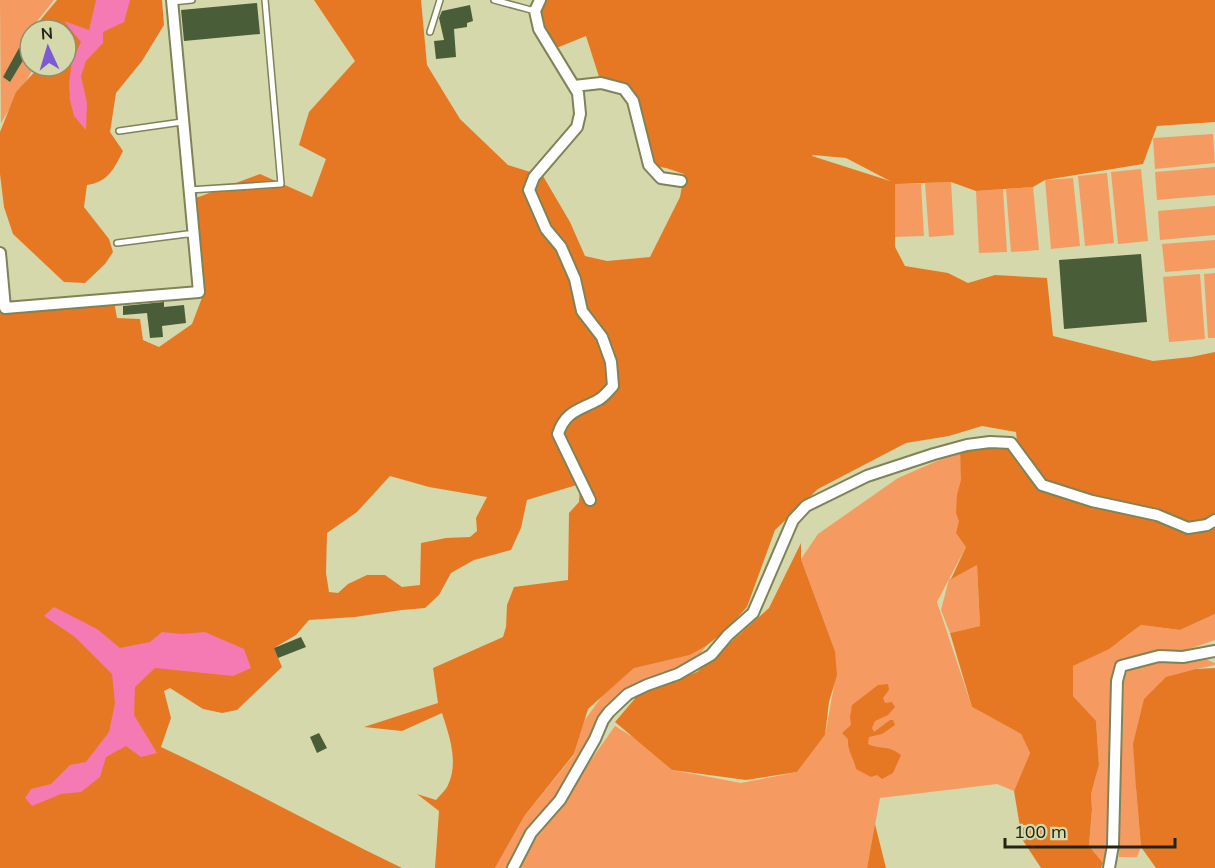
<svg xmlns="http://www.w3.org/2000/svg" width="1215" height="868" viewBox="0 0 1215 868" font-family="Mulish,sans-serif">
<style>
.green{fill:#f59b61}
.forest{fill:#e67823;fill-rule:evenodd}
.water{fill:#f57ab4}
.building{fill:#495d39}
.lines{fill:none;stroke-linecap:round;stroke-linejoin:round}
.lane-casing{stroke:#7f8357;stroke-width:8}
.street-casing{stroke:#7f8357;stroke-width:14}
.lane{stroke:#fff;stroke-width:5}
.street{stroke:#fff;stroke-width:10}
</style>
<rect width="100%" height="100%" fill="#d4d8aa"/>
<path class="green" d="M0,0h54l-27,34 3,4v28h5l-34,57z
M1213,134l2,29 -60,6 -2,-31z
M1215,167v28l-58,5 -2,-28z
M1141,169l7,72 -30,3 -7,-72z
M1107,173l7,70 -29,3 -7,-70z
M1073,178l7,68 -29,3 -6,-69z
M951,182l3,53 -25,2 -4,-54z
M895,183l26,1 3,52 -30,1z
M1033,187l6,63 -28,2 -5,-63z
M1003,189l4,63 -28,1 -3,-62z
M1215,206v29l-55,5 -2,-29z
M1215,240v28l-50,4 -3,-28z
M1215,273v65h-7l-4,-64z
M1200,274l5,65 -36,3 -6,-65z
M960,451l6,96 -17,32 28,-14 3,61 -30,7 -9,-23 8,-31 -12,23 35,105 49,27 9,19 -16,38 -17,-7 -117,14 -13,70h-349l22,-36 75,-106 24,15 33,29 69,13 56,-11 28,-37 9,-49 1,-35 -34,-92 17,-25 80,-56z
M1215,614v26l-32,11 -67,12v81l-9,103 -4,16 -14,-17 3,-37 -1,-15 8,-29 -3,-43 -23,-26v-30l47,-25 21,-16 39,5z
M706,646l-16,21 -24,8 -53,34 -40,60 -60,99h-18l30,-53 49,-60 10,-34 19,-26 32,-28 55,-12z
M1200,657l15,6v2l-19,4 -60,119 5,59 -4,10h-18l5,-183c20,-15 52,-12 76,-17z"/>
<path class="forest" d="M57,0h105l2,25 -22,36 -26,32 -6,39 13,19c-9,18 -15,31 -36,34l-3,22 25,32 4,13 -8,12 -20,19 -21,-1 -51,-48 -9,-27 -4,-33v-42l16,-40 24,-26h26v-36h-34z
M314,0h107l6,65 33,54 48,46 35,11 27,46 15,34 22,5 43,-4 30,-60 4,-23 -18,-6 -17,-3 -25,-76 -23,-6 -15,-47 -27,11 -11,-2 -9,-16 1,-29h675v122l-58,4 -14,38 -98,16 -12,7 -57,4 -25,-9 -56,2v63l10,19 43,7 20,10 27,-8 52,3 6,58 100,25 38,-4 24,-5v262l-35,16 -39,-5 -32,24 -36,17v30l23,25 3,44 -8,29 1,15 -3,37 14,17 -2,5h-60l-19,-29 -8,-48 16,-38 -9,-19 -49,-27 -22,-74 30,-7 -3,-61 -26,14 15,-32 -10,-14 3,-12 -3,-8 1,-18 4,-15 -1,-29 37,-6 21,5 -2,-18 -34,-6 -33,10 -43,7 -88,46 -43,41 -28,77 -22,24 -19,15 -16,9 -56,13 -46,41 -14,45 -49,61 -30,53h-60l4,-57 -22,-17 19,6c4,-5 10,-10 12,-15 11,-23 1,-50 -6,-72l-40,18 -38,-4 74,-24 -5,-35 70,-31 3,-10 1,-22 7,-18 54,-7 1,-67 10,-11 1,-18 -53,16 -6,28 -10,22 -37,10 -23,13 -12,22 -14,13 -23,2 -47,7 -46,3 -13,15 -22,13 8,19 -45,43 -15,3 -19,-4 -33,-21 -6,3 7,27 -10,29c82,38 160,82 241,121h-402v-569l5,11 109,-9 3,17 23,1 3,21 16,7 33,-23 11,-29 -7,-97 64,-24 52,23 14,-38 -27,-14 10,-33 46,-51zM813,155l33,3 44,23 -78,-25zM390,476l39,11 58,10 -11,21 1,13 -7,6 -24,1 -25,5 -1,42 -18,2 -17,-12h-18l-19,9 -10,9 -9,-1 -3,-19 1,-40 30,-21z
M801,543v16l34,92 2,24 -8,27 -4,33 -28,37 -51,8 -74,-10 -57,-48 23,-27 59,-23 72,-64z
M1215,668v200h-59l-15,-21 -5,-59 -3,-44 11,-45 22,-22 30,-8z
M888,684l1,6 -6,8 2,5 7,-1 3,5 -7,8 -13,6 -3,7 2,4 16,-12h3l2,5 -13,9 -13,3 -1,7c12,6 19,0 33,11l-8,18 -11,6 -5,-4 -6,2 -15,-8c-2,-11 -9,-18 -8,-30l-6,-6 9,-8 -1,-8 2,-12 26,-20z
M875,824l11,44h-19z"/>
<path class="water" d="M96,0h34l-6,22 -21,10v11l-17,18 -5,15 6,27 -1,27 -12,-14 -4,-16 -1,-16 3,-23 9,-19 -17,-21 25,9z
M54,607l43,22 23,19 30,-6 12,-10 20,2 23,-2 39,17 7,19 -18,8 -78,-8 -20,19 -1,28 23,38 -16,4 -15,-11 -20,11 -6,20 -19,15 -20,2 -29,12 -7,-8 6,-9 20,-5 19,-19 16,-3 23,-30 6,-29 -3,-29 -37,-37 -31,-21z"/>
<path class="building" d="M257,3l3,31 -76,7 -3,-31z
M470,5l3,16 -6,2v4l-13,2 2,28 -20,2 -2,-18 10,-1 -5,-22 3,-7z
M19,48l9,4 -18,30 -7,-5z
M1141,254l6,68 -83,7 -5,-69z
M164,302v5l20,-2 2,18 -24,3 1,11 -13,1 -3,-25 -24,2v-9z
M301,637l5,10 -28,11 -4,-10z
M319,733l8,15 -10,5 -7,-16z"/>
<g class="lines">
<defs>
<path id="lane" d="M494,0l41,11
M172,2l20,-2
M430,32l10,-32
M119,131l63,-9
M189,190l92,-6 -16,-184
M117,243l70,-9 6,1"/>
<path id="street" d="M540,0l-5,11 4,18 39,64 2,21 -3,13 -43,50 -5,13 17,39 15,18 14,32 7,32 20,26 9,25 2,24c-5,5 -9,11 -15,14 -18,10 -33,11 -40,34l32,66
M574,86l27,-3 23,6 9,12 16,64 12,13 20,3
M0,253l5,55 194,-16 -27,-292
M513,868l18,-35 29,-33 35,-61 8,-19 6,-8 19,-18 19,-9 31,-11 33,-19 17,-20 25,-22 40,-93 13,-14 61,-30 67,-22 33,-9 23,-3 21,1 31,42 50,16 65,14 31,13 19,-3 8,-5
M1109,868l4,-23 4,-164 4,-15 38,-10 24,1 32,-6"/>
</defs>
<use href="#lane" class="lane-casing"/>
<use href="#street" class="street-casing"/>
<use href="#lane" class="lane"/>
<use href="#street" class="street"/>
</g>
<g transform="translate(48 48) rotate(356)"><circle r="28" fill="#d4d8aa" stroke="#8d906e" stroke-width="1.5"/>
<path d="M0-4.5L10 22L0 15L-10 22Z" fill="#7b5ad4"/>
<text y="-9" font-size="16" font-weight="bold" text-anchor="middle" fill="#232513">N</text>
</g>
<path d="M1005 838v9h170v-9" fill="none" stroke="#232513" stroke-width="3"/>
<text x="1014" y="838" font-size="18" fill="#232513" stroke="#d4d8aa" stroke-width="4.5" paint-order="stroke">100 m</text>
</svg>
